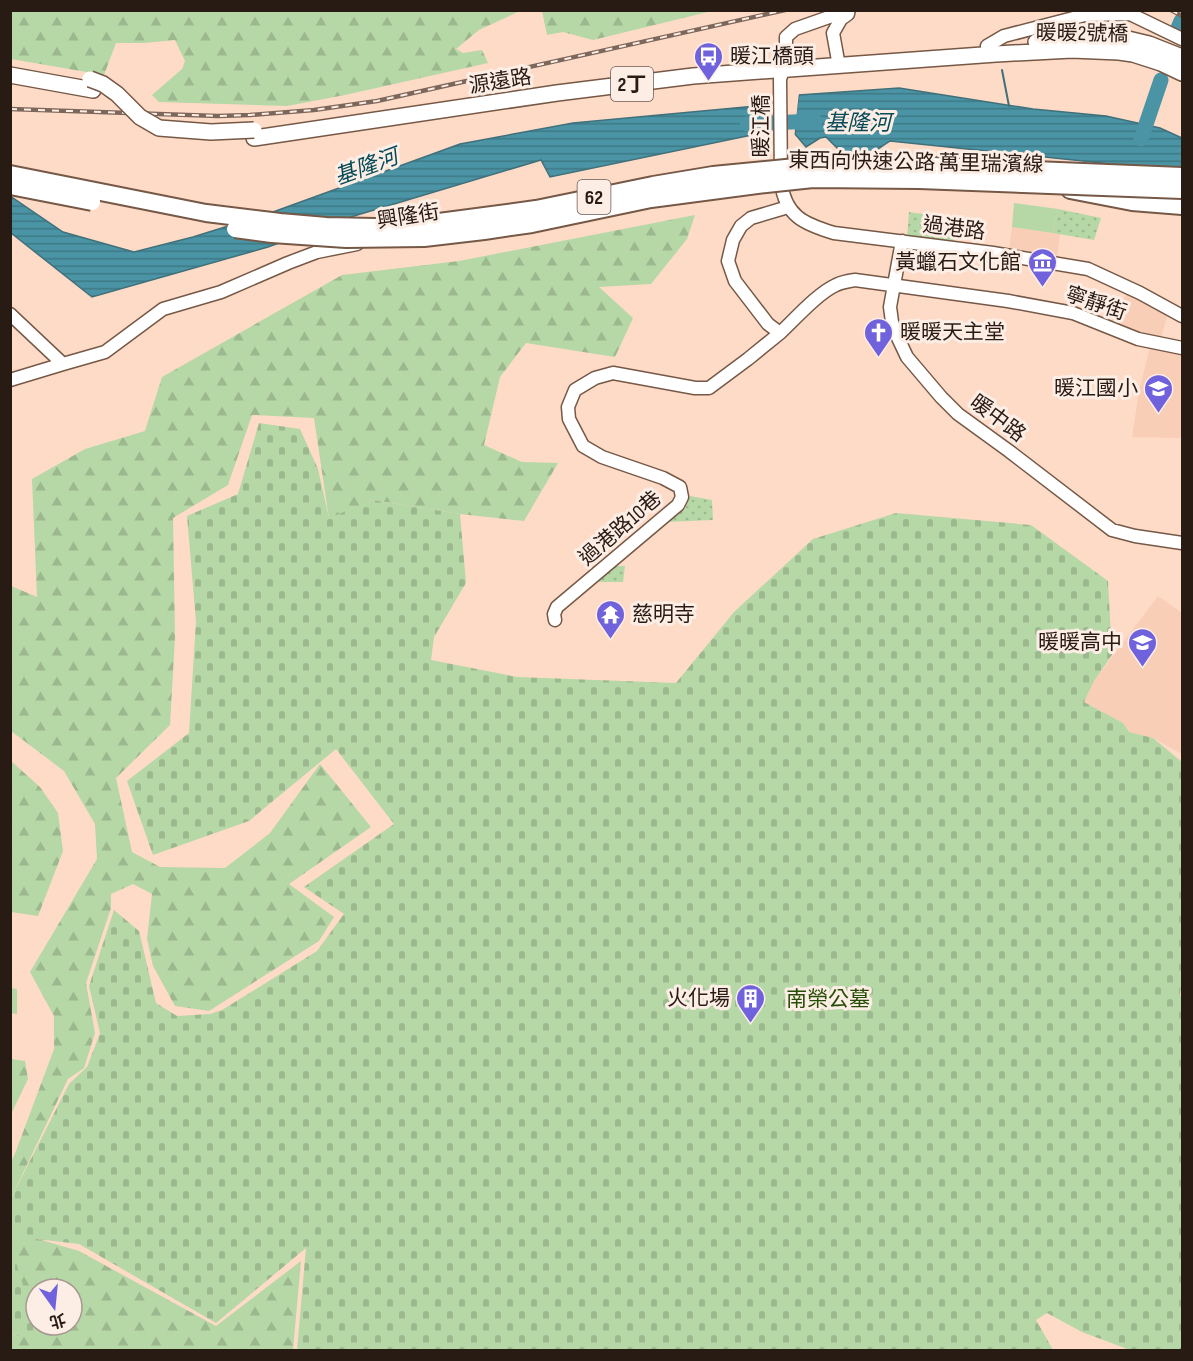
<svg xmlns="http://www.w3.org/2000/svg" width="1193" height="1361" viewBox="0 0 1193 1361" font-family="'Sofia Sans Condensed','Noto Sans TC',sans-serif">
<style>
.built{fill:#f8ceb7}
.forest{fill:url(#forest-firs);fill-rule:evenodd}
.cemetery{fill:url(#cemetery-stones)}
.park{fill:url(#park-dots)}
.pitch{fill:#b6d7a6}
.water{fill:url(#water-rules);stroke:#40707a;stroke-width:1.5}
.pier{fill:#fedbc7}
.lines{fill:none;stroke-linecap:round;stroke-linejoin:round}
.stream{stroke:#40707a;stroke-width:2}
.river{stroke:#4a94a5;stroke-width:15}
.minor-casing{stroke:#755846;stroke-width:15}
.major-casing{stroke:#755846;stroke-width:18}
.highway-casing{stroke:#755846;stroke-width:20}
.minor{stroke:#fff;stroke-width:12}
.major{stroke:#fff;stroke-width:15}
.highway{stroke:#fff;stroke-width:16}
.rail-casing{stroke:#7d675b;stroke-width:4.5}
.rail{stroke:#fcede5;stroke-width:2;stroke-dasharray:7;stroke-linecap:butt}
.major-bridge-casing{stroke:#755846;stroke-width:18;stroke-linecap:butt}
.highway-bridge-casing{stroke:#755846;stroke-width:20;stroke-linecap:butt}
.major-bridge{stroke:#fff;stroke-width:15}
.highway-bridge{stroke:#fff;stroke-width:16}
.labels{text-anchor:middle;stroke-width:6;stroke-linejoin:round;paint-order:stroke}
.shield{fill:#fcede5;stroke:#685a53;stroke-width:1.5}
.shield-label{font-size:20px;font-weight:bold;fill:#281b14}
.street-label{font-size:21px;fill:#281b14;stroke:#fcede5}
.poi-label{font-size:21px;fill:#281b14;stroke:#fcede5;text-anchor:end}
.park-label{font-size:21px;fill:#244d05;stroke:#fcede5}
.water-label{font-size:22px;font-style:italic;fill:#074b58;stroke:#fcede5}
</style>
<defs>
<pattern id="forest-firs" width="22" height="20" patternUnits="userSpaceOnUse" patternTransform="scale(1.5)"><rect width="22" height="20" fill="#b6d7a6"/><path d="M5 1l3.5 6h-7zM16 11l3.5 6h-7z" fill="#9cb88e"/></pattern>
<pattern id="cemetery-stones" width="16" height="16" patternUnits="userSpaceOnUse" patternTransform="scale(1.5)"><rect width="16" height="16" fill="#b6d7a6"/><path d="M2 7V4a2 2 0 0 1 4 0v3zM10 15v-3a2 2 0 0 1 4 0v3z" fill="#9cb88e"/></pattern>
<pattern id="park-dots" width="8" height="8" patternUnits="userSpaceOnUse" patternTransform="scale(1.5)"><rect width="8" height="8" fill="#b6d7a6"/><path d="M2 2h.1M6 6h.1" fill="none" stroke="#9cb88e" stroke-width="1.8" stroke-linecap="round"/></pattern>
<pattern id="water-rules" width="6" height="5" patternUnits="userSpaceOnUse" patternTransform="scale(1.5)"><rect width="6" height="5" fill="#4a94a5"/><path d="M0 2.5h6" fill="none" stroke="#3e7885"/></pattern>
</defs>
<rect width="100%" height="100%" fill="#fedbc7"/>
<path class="built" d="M1012,227l48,7 -3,24 -48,-8z
M1127,293l41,20 -7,25 -34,-6 -17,-7z
M1150,347l32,5v86l-50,-1 7,-46z
M1158,596l24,17v141l-29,-16 -24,-6 -6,-9 -39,-21 10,-21z"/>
<path class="forest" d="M10,11h510l-41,19 -23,19 7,4 19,-3 6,13 -143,32 -58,11 -128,-4 -7,-7 30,-26 3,-8 -10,-21 -31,3h-28l-12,32 -93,-16z
M542,11v-1l170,1 -119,29 -30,-8 -16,3z
M695,215l-8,24 -36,45 -52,3 34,31 -18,39 -89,-14 -26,34 -16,68 38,17 36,1 -34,58 -64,-7 -87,-14 -44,19 -15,-101 -62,-3 -24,70 -55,33 2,119 -5,88 -54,53 16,74 28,15 65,1 45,-35 50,-69 51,63 -82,57 45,33 -15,24 -110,70 -34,-5 -22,-40 -6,-27 5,-45 -19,-10 -22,10v14l-25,75 9,50 -11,35 -16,11 -57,119v-36l5,-11 38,-102v-33l-24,-44 67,-113 -2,-35 -31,-53 -53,-40v-145l26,11 -5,-118 53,-30 60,-18 17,-54 180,-102 117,-14z
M11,761l29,26 18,26 5,38 -25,65 -27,-4z
M11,988l6,1v25l-6,-1z
M11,1059l14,2 3,18 -17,35z
M11,1231l68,20 137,75 85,-65 -8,89h-282v-15l12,1 -12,-35zM36,1289h36v36h-36z"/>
<path class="cemetery" d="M259,423l41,6 18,40 11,49 44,-18 87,14 6,69 -32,54 -3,23 86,17 159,6 58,-71 79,-73 83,-26 135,12 77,56 4,74 -18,26 -10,21 39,21 6,9 24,6 29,24v218l-2,15 2,1v354h-52l-48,-18 -35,-19 -11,7 17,30h-756l9,-102 -90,75 -137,-79 -68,-8v-38l58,-114 18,-17 13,-34 -11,-47 25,-76 25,21 17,72 21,13 33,-2 12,-4 95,-59 27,-37 -40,-27 90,-63 -58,-75 -87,72 -96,34 -26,-74 62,-48 7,-112 -9,-105 51,-22z
M10,1244l29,91 -15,-2 -1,3 -12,-1z"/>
<path class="park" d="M1058,209l43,9 -7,22 -41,-7z
M909,212l20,3 10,11 -1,6 18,3 -3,9 -46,-5z
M690,496l22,4 1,20 -48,2 20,-13z
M616,566h9l-2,16h-26z"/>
<path class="pitch" d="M1014,203l44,6 -5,24 -41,-6z"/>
<path class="water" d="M899,88l134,21 73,7 54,12 22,10v67l-80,-42 -212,-22 -15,10 -32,3 -17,-17 -6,1 -14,9 -11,-13 1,-20 3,-19z
M768,105l-2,27 -216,45 -9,-17 -187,56 -86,31 -176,50 -81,-64 -1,-37 53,36 71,20 59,-15 80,-25 187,-68 113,-21z"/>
<path class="pier" d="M799,92l-5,46 -2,-4 1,-20 3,-20z
M764,102h5l2,3 -2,28 -1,2 -3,1z"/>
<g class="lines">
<path class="stream" d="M1002,70l7,36"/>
<path class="river" d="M1178,28l3,-7
M747,124l68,-3
M1141,139l20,-59"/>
<defs>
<path id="minor" d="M849,10l-54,19 -9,8v25l-6,17 1,103c4,34 23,42 53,51l159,20 95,16 52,24 42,23
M1124,11l58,28
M987,46l17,-10 81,-21 46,-1
M839,66l-6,-33 8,-14 7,-5
M902,241l-12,66 2,15 6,16 9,19 34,40 17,17 51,37 103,79 23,6 47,7
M10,314l53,50 42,-12 58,-43 58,-17 67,-29 29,-11 40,-8
M780,333c15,-14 38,-40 56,-48 6,-3 12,-4 19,-5l153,21 65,12 65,26 44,9
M10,380l53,-16
M555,620l-1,-6 3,-7 121,-102 4,-8 -2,-10 -17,-9 -61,-21 -19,-11 -14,-27 -1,-12 7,-17 20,-12 18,-5 82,15h14l39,-29 32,-26 -12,-9 -33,-43 -7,-20 5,-21 8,-14 10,-8 37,-11"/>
<path id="major" d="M1036,42l38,-3h54l21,5 33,13
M10,75l83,15
M254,138l303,-45 136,-17 303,-22 76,-4 47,2 14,2 28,9 21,10"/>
<path id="highway" d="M1070,190l62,12 50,4"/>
</defs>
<use href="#minor" class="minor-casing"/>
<use href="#major" class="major-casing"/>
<use href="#highway" class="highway-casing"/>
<use href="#minor" class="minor"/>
<use href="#major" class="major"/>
<use href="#highway" class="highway"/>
<defs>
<path id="rail" d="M1171,10l11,6
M10,109l208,7 32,-1 64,-5 63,-9 408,-91"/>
</defs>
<use href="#rail" class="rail-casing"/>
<use href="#rail" class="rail"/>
<defs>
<path id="major-bridge" d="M90,79l13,5 14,10 23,23 19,11 52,4 43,-2"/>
<path id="highway-bridge" d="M10,174l196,39 74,9 46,4 49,1 41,-2 120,-16 117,-24 60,-10 103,-10 116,1 250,10
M10,186l82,16
M235,229l37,5 74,5 78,-1 60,-7 48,-7 119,-25 115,-15 47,-5 106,1 263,10"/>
</defs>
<use href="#major-bridge" class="major-bridge-casing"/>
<use href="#highway-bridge" class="highway-bridge-casing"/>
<use href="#major-bridge" class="major-bridge"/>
<use href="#highway-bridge" class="highway-bridge"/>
</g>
<defs>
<symbol id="bus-pin" viewBox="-11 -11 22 30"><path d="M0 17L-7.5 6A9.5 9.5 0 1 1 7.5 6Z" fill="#7061dc" stroke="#fcede5"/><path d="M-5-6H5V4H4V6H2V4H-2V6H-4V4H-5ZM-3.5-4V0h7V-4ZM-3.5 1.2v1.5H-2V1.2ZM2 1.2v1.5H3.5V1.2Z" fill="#fff"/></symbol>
<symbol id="museum-pin" viewBox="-11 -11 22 30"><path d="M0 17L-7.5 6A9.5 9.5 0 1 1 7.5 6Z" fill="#7061dc" stroke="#fcede5"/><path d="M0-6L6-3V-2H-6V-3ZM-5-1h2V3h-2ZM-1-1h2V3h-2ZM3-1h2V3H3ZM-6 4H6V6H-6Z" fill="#fff"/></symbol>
<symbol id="church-pin" viewBox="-11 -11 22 30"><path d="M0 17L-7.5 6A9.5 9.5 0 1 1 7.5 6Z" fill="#7061dc" stroke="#fcede5"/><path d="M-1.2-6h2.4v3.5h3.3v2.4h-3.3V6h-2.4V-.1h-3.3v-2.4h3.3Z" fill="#fff"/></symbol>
<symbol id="school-pin" viewBox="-11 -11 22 30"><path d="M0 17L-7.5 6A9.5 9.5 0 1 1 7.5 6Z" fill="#7061dc" stroke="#fcede5"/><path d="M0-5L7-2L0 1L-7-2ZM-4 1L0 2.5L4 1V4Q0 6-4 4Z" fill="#fff"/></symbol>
<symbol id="temple-pin" viewBox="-11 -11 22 30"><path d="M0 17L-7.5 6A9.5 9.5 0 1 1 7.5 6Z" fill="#7061dc" stroke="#fcede5"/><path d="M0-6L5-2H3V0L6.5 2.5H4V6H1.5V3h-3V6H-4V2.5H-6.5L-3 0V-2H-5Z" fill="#fff"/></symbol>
<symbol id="building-pin" viewBox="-11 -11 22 30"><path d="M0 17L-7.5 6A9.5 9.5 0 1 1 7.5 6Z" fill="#7061dc" stroke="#fcede5"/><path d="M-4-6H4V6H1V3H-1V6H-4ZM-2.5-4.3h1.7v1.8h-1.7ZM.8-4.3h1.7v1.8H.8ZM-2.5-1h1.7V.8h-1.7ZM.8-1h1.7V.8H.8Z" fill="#fff"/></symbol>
</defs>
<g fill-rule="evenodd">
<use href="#bus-pin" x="692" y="40" width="33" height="45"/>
<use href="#museum-pin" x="1026" y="246" width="33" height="45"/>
<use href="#church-pin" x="862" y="316" width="33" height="45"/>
<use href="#school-pin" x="1142" y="372" width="33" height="45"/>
<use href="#temple-pin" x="594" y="598" width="33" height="45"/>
<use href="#school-pin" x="1126" y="626" width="33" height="45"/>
<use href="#building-pin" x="734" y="982" width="33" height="45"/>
</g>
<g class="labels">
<g class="shield">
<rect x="611" y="67" width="42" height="34" rx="4.5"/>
<rect x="577.5" y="180" width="33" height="34" rx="4.5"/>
</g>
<g class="shield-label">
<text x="632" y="91">2丁</text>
<text x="594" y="204">62</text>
</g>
<g class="street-label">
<text transform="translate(1082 33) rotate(1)" y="7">暖暖2號橋</text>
<text transform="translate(500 81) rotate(-9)" y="7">源遠路</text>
<text transform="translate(761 126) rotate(-90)" y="7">暖江橋</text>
<text transform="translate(916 162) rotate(1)" y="7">東西向快速公路 萬里瑞濱線</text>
<text transform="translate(408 216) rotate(-9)" y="7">興隆街</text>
<text transform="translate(954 228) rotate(7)" y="7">過港路</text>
<text transform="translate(1096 303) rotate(19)" y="7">寧靜街</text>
<text transform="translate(998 418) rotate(37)" y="7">暖中路</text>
<text transform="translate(620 528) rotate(-41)" y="7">過港路10巷</text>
</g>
<g class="poi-label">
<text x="730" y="63" text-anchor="start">暖江橋頭</text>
<text x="1021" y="269">黃蠟石文化館</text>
<text x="900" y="339" text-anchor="start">暖暖天主堂</text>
<text x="1138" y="395">暖江國小</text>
<text x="632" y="621" text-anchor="start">慈明寺</text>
<text x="1122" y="649">暖暖高中</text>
<text x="730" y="1005">火化場</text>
</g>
<g class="park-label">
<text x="828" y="1006">南榮公墓</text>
</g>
<g class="water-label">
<text x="858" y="130">基隆河</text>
<text transform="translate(366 166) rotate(-20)" y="8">基隆河</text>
</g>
</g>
<rect width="1193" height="1361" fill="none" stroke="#281b14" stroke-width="24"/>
<g transform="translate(54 1307) rotate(165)"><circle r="28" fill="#fcede5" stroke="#a79991" stroke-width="1.5"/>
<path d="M0-4.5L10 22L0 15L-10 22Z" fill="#7061dc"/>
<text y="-9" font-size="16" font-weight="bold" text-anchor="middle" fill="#281b14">北</text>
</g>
</svg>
